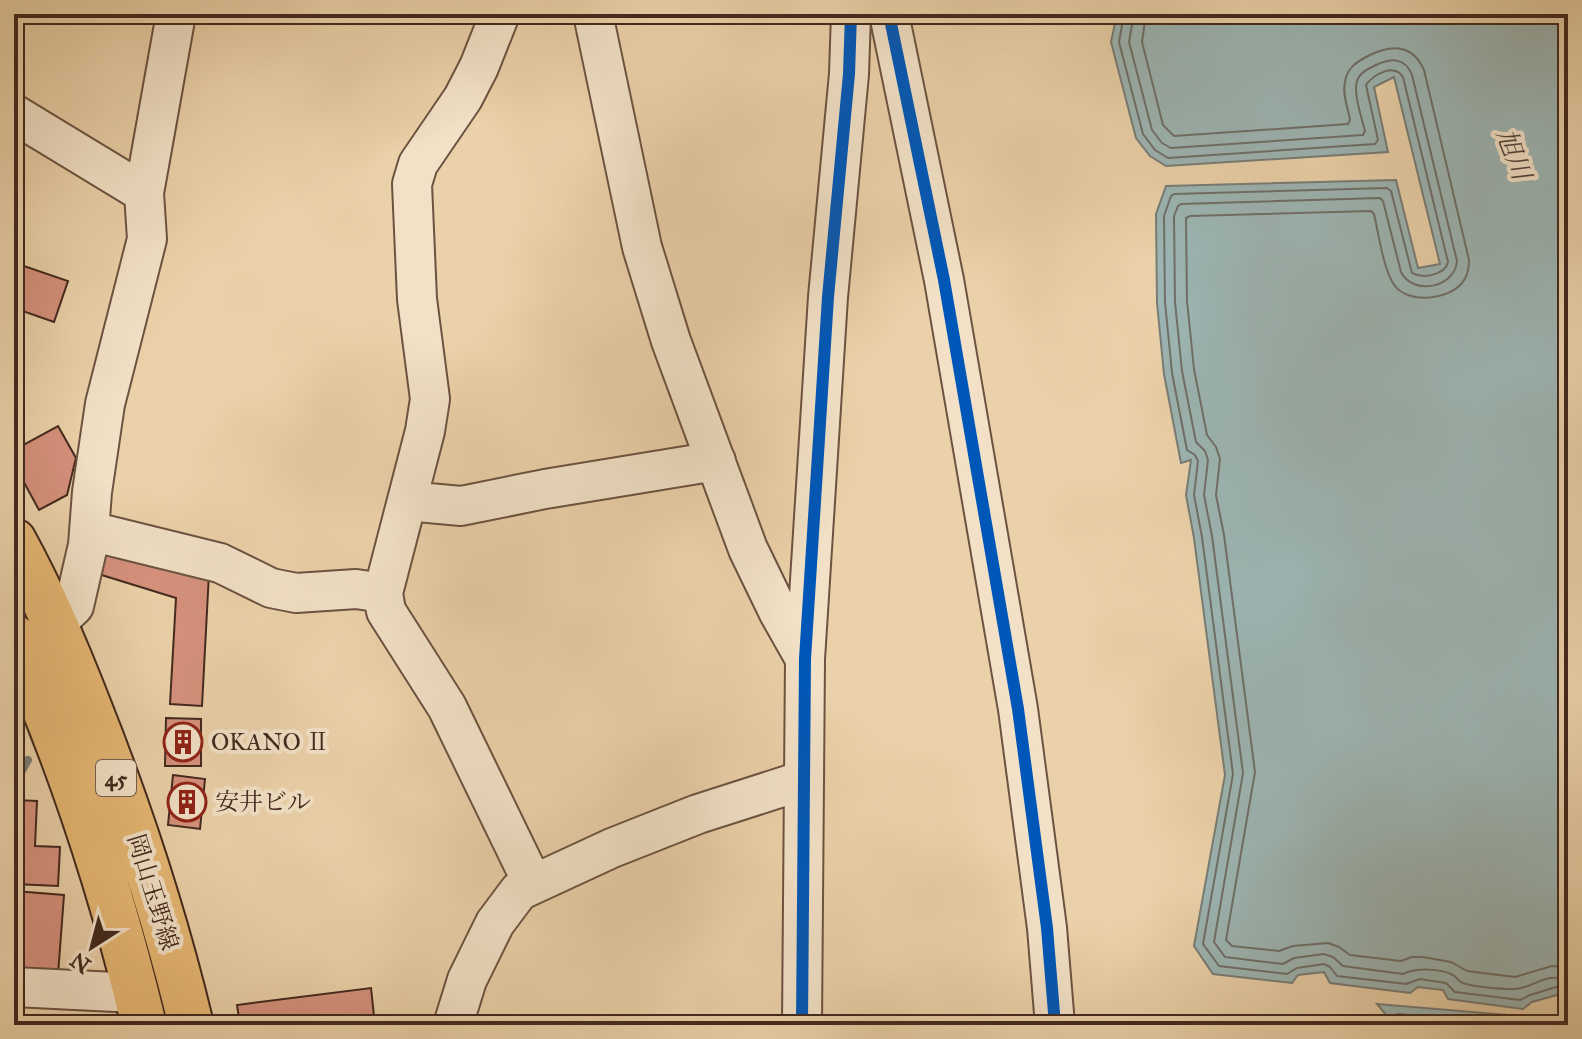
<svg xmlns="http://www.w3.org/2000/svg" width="1582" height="1039" viewBox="0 0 1582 1039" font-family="'IM FELL Great Primer','Noto Serif JP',serif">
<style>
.water{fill:#9cb5b3;stroke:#787d77;stroke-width:2}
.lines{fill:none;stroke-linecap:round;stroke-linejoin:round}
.shore{stroke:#6f6f68;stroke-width:2}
.stream{stroke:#787d77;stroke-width:8}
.building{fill:#d6917d;stroke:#42291e;stroke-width:2}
.minor-casing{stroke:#6c5341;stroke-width:42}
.major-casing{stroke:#42291e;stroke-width:48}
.minor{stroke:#f2e1c7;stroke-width:38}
.major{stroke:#e6b874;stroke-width:44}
.cycleway-casing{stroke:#f2e1c7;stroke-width:17}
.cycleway{stroke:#0057b8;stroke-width:12}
.labels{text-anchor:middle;stroke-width:8;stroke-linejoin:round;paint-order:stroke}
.shield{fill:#f2e1c7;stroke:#776051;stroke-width:2}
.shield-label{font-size:22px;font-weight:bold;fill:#42291e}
.poi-label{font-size:24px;fill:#42291e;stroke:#f2e1c7;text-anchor:start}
.street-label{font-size:24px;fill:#42291e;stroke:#f2e1c7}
.water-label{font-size:26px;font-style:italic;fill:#54453c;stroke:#f2e1c7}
</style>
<rect width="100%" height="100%" fill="#ebd1a9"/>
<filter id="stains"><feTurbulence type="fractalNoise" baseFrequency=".0025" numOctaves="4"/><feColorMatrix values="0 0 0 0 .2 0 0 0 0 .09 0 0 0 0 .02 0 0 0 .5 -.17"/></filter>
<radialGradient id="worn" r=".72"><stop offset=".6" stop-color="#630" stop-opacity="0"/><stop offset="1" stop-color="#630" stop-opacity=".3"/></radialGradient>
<path class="water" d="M1117,14h451v993l-11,-12 -25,7 -9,7 -75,-10 -5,-9 -25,-3 -8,6 -80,-10 -6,-11 -26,3 -6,8 -79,-9 -19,-28 31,-171 -31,-237 -8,-43 5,-35 -10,3 -17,-89 -7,-71 -1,-89 10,-28 230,-6 22,88 22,-4 -46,-187 -20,10 14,65 -222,14 -16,-10 -14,-18 -25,-96z
M1377,1004l191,16v5h-207l5,-6 16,3 5,-6z"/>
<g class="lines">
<path class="shore" d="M1124,14l-5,28 24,92 12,16 13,8 207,-14 3,-4 -12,-55c8,-11 28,-22 37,-8l45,185c-3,13 -25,17 -36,11l-21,-82 -4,-3 -213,6 -3,2 -7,20 1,86 7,71 15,77 8,5 3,6 -4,34 8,42 31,237 -30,170 16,22 68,8 10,-6 27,-4 6,3 7,9 69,8 14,-5 26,4 9,9 65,8 10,-5 26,-8 6,2 6,7
M1134,14l-5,28 23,88 10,13 9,5 192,-13 2,-4c-3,-12 -12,-38 -8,-50 3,-9 11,-12 19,-16 15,-7 29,-8 36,10l45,186c-2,27 -44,35 -56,11l-18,-71 -3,-3 -199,6 -3,2 -4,10 1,86 7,69 14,71 9,9 3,9 -4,35 8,41 31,237 -29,169 11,15 58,7 11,-6 30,-4 9,3 10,9 60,8c13,-6 37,-6 50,1 6,4 3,5 10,8 11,4 38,6 50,6 19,1 33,-19 55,-8
M1146,14l-4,28 21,83 11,11 174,-12 2,-4c-2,-12 -8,-26 -5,-38 2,-15 13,-21 25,-27 23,-11 43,-10 54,15l45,190c0,8 -1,16 -7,23 -14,17 -53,21 -67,3 -11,-13 -17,-55 -21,-72l-3,-3 -181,5 -4,2 1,83 7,68 13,66 9,12 4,12 -4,36 8,40 31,237 -29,168 6,6 47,5 14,-5 35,-3 11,4 11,8 51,6 11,-4h11l28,5 16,9 48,6 37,-11 16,1
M1390,1025l5,-10 3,-1 131,11"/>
<path class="stream" d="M14,785l14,-25"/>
</g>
<path class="building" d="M14,228l10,5 -10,19z
M18,264l50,17 -14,41 -40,-14v-32z
M58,426l18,32 -9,37 -28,15 -25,-46v-14z
M101,540l108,33 -7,133 -32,-2 6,-106 -84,-26z
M166,718l35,1v47h-36z
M173,775l32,4 -5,50 -32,-4z
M14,800l23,1 -2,45 25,1 -2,39 -44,-2z
M14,891l50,4 -6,80 -44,-4z
M371,988l4,37h-135l-3,-20z"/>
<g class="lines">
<defs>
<path id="minor" d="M500,14l-21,53 -16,31 -45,66 -6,20 5,115 13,100 -5,32 -42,162 3,18 61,96 86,177
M593,14l49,233 29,94 77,208 31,64 26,46
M889,14l55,266 74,429 29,219 8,97
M14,114l130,79 32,-179
M407,501l54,5 84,-17 171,-28
M90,531l130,32 51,25 25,5 60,-4 27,4
M56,623l18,-17 14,-61 4,-53 13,-88 42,-165 -3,-46
M14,987l122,6
M453,1025l14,-45 28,-57 24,-32 93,-43 86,-34 106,-34
M802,1025l3,-366 23,-362 21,-223 2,-60"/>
<path id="major" d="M14,541c29,53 53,109 75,166 41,103 76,210 102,318
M14,637c56,125 98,255 130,388"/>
</defs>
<use href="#minor" class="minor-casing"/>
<use href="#major" class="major-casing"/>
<use href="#minor" class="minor"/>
<use href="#major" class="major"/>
<defs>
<path id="cycleway" d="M889,14l55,266 74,429 29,219 8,97
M802,1025l3,-366 23,-362 21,-223 2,-60"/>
</defs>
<use href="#cycleway" class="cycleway-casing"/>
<use href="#cycleway" class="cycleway"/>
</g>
<defs>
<symbol id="building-ring" viewBox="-11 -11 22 22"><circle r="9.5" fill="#f2e1c7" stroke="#8f2418" stroke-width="1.5"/><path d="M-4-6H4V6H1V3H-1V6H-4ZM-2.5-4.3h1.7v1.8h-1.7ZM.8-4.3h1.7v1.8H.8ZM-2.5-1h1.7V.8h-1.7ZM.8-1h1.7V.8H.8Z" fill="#8f2418"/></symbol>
</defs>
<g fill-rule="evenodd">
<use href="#building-ring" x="161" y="720" width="44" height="44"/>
<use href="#building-ring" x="165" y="780" width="44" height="44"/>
</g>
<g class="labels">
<rect class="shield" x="96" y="760" width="40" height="36" rx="6"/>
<g class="shield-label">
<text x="116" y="786">45</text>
</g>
<g class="poi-label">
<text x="211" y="750">OKANO Ⅱ</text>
<text x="215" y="810">安井ビル</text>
</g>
<g class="street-label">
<text transform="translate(153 892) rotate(73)" y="8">岡山玉野線</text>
</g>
<g class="water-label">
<text transform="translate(1514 154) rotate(69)" y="9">旭川</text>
</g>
</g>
<rect width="1582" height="1039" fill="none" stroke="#ebd1a9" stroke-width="48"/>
<rect x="16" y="16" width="1550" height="1007" fill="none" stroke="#42291e" stroke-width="4"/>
<rect x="24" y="24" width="1534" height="991" fill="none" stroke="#42291e" stroke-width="2"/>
<g transform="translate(92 947) rotate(216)" stroke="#f2e1c7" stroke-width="6" paint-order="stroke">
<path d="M0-6L14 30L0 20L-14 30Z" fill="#42291e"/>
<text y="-12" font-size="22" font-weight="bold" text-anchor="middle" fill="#42291e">N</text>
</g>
<rect width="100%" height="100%" filter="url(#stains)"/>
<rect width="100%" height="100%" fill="url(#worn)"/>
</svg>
